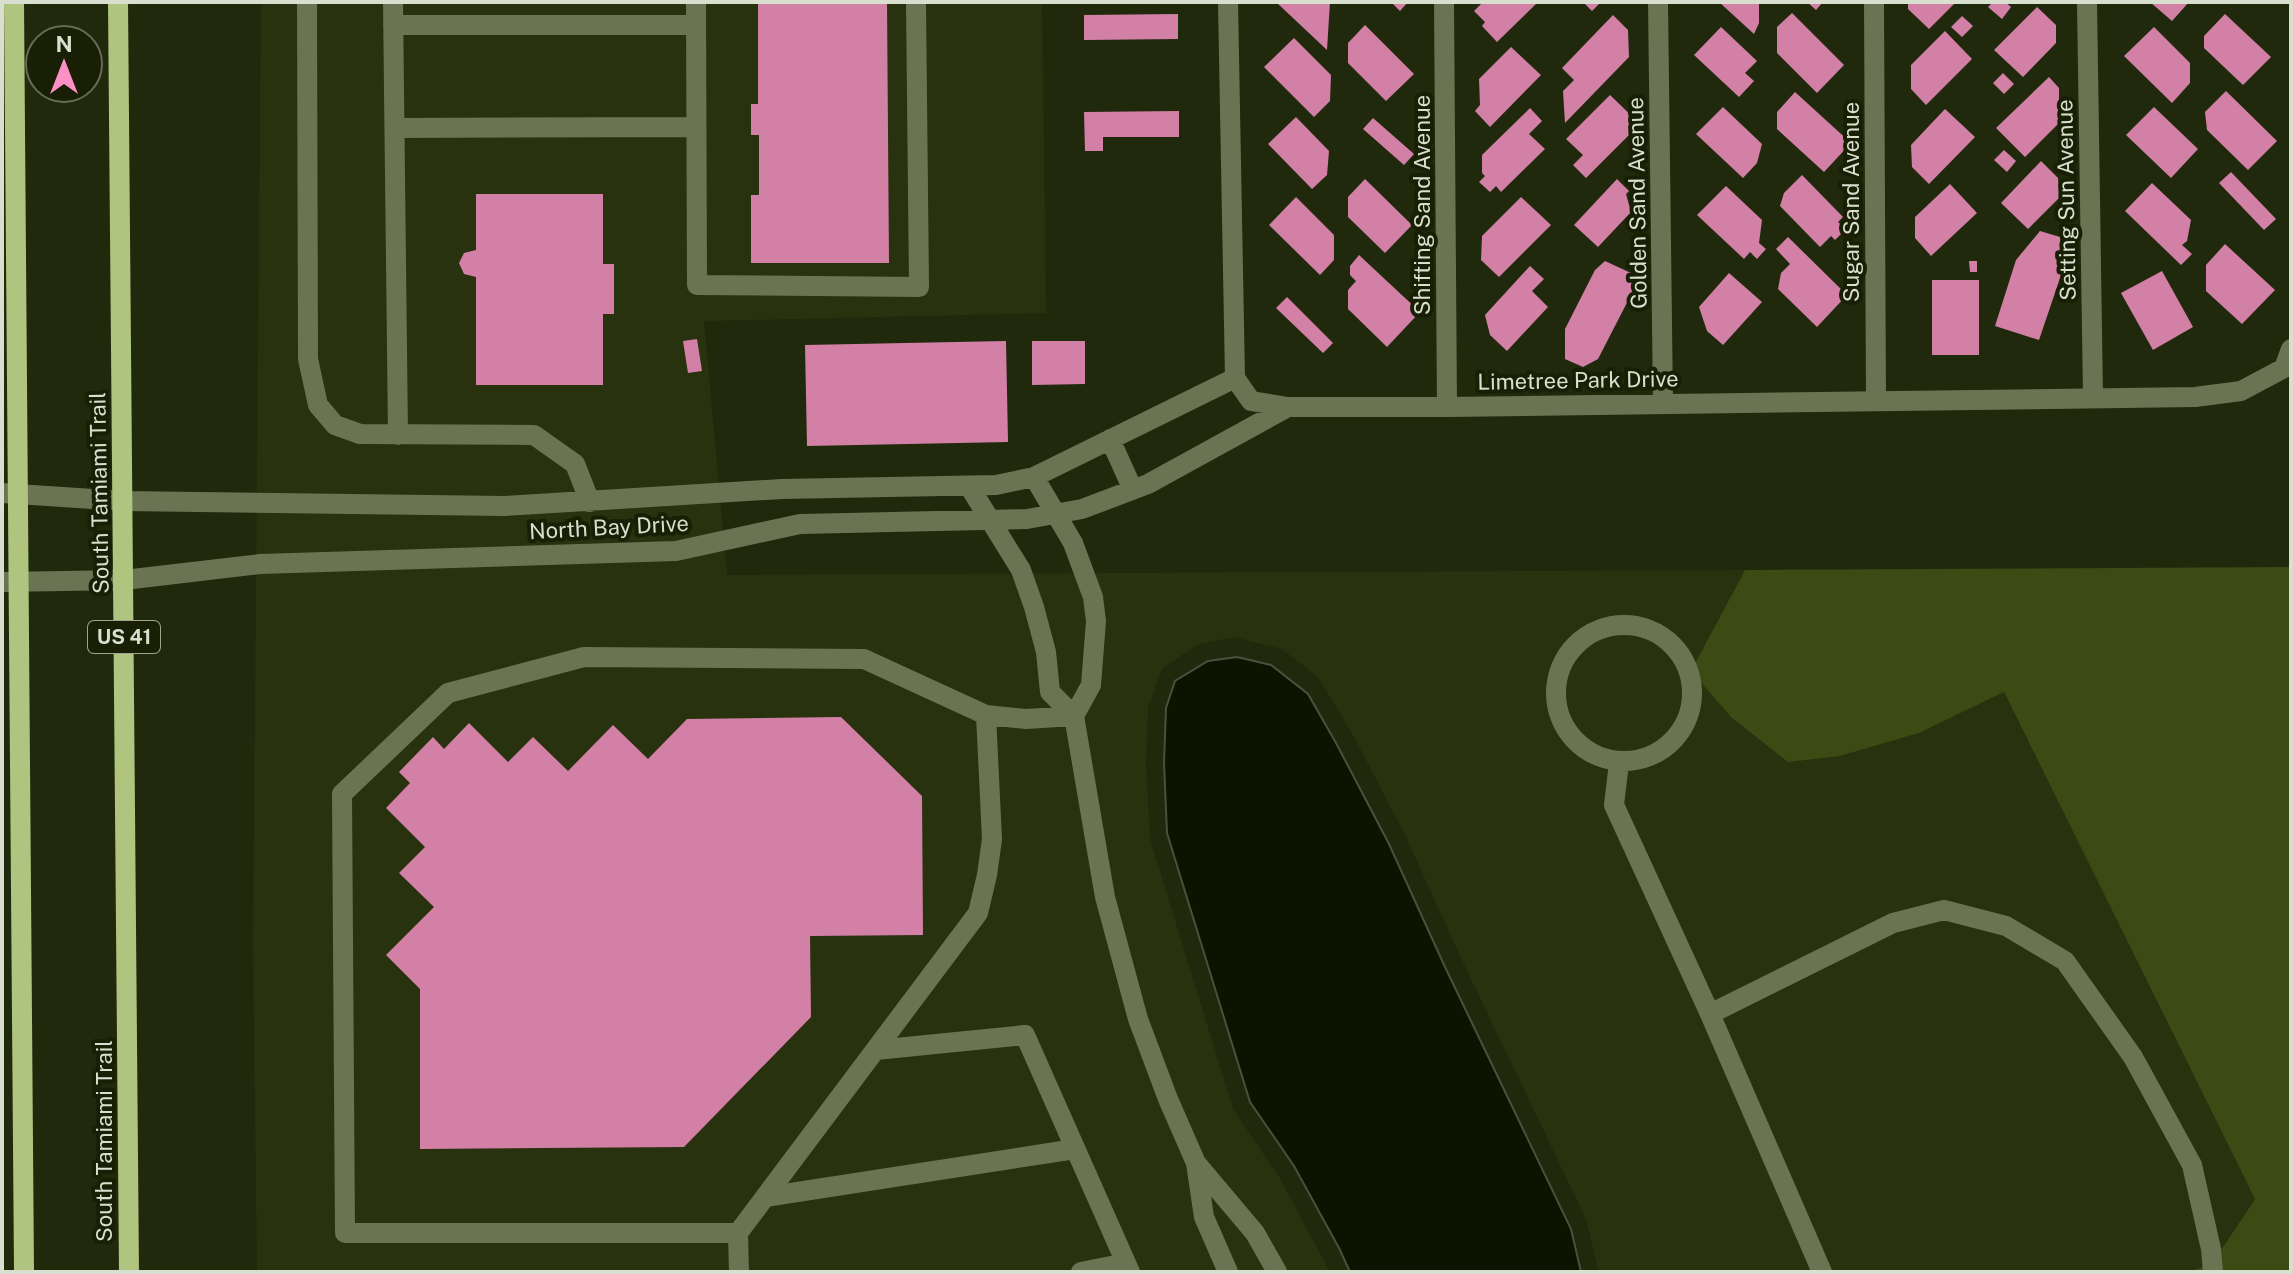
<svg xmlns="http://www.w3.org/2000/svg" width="2293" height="1274" viewBox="0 0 2293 1274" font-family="'Public Sans',sans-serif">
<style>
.built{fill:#29320f}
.green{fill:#3c4a13}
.water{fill:#0d1300;stroke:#4a503e;stroke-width:2}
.building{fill:#d380a7}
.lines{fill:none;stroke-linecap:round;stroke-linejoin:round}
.minor{stroke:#6a7453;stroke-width:20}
.major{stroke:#afc47e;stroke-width:20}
.labels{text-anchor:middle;stroke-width:8;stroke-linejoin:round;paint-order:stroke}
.shield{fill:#181f04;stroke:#9fa591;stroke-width:2}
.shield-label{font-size:20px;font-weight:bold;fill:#d9dfce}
.street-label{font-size:22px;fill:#d9dfce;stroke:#181f04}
</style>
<rect width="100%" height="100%" fill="#21290d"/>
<path class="built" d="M261,2h781l4,311 -342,8 23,254 1018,-5 -54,101 149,85 79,-23 85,-41 251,507 -44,64 -22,9h-590l-13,-53 -125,-261 -56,-123 -53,-102 -34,-56 -36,-28 -48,-12 -35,7 -37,24 -14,40 -2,56 4,75 83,270 46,68 51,95h-1073l-4,-329z"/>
<path class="green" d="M2291,567v705h-102l23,-9 43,-64 -251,-507 -85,41 -79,23 -52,6 -57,-45 -40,-46 54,-101z"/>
<path class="water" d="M1237,657l34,8 37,29 28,49 53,101 56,123 126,262 10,43h-231l-11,-24 -45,-82 -44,-64 -83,-269 -3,-70 2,-55 9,-27 33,-20z"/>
<path class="building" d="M758,2h129l2,261h-138v-68h8v-60h-8v-31h7z
M1276,2h54l-3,48z
M1391,2h17l-8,9z
M1483,2h55l-41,40 -15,-16 3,-4 -11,-11z
M1583,2h18l-9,9z
M1719,2h40v21l-5,11z
M1807,2h16l-7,8z
M1908,2h48l-27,27 -21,-20z
M1993,2h12l6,5 -9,12 -14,-12z
M2150,2h39l-17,19z
M2037,7l19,18v18l-33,34 -29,-27z
M1792,13l52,52 -27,28 -40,-40v-26z
M1178,14v25l-94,1v-25z
M2225,14l46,43 -28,28 -39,-37v-12z
M1613,15l15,15 1,27 -64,66 -2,-32 11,-11 -12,-12z
M1962,16l11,10 -11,11 -11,-10z
M1365,25l49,49 -28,27 -38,-38v-20z
M1721,27l36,34 -12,12 9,8 -15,16 -45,-42z
M2154,27l36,36v20l-18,20 -48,-47z
M1945,31l27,28 -46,46 -15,-16v-24z
M1294,38l37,37 -1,26 -16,16 -50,-50z
M1511,47l30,28 -51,52 -15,-16 5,-6 -1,-26z
M2003,73l11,11 -10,10 -11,-11z
M2049,77l10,11v35l-34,34 -29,-29z
M2226,91l51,50 -29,29 -41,-40 -2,-18z
M1795,92l56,51 -27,29 -47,-43v-17z
M1610,95l30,29 -54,54 -13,-13 10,-10 -17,-16z
M1723,107l39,37 -5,19 -14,15 -47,-44z
M2154,107l44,42 -27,29 -45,-43z
M1530,108l12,13 -13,13 16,15 -44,43 -5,-6 -6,6 -11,-10 6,-6 -3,-3v-18z
M1945,109l30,28 -46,47 -17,-17 -1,-22z
M1179,111v26h-76v14h-18l-1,-39z
M1296,117l33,34 -2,24 -15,14 -44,-45z
M1373,118l41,36 -10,11 -41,-36z
M2004,150l12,11 -9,11 -13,-12z
M2041,161l17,17 1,20 -31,31 -27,-26z
M2231,172l45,47 -12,11 -45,-47z
M1802,175l41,42 -5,5 8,7 -11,11 -4,-4 -11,11 -40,-41 4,-13z
M1365,179l47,46 -27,28 -37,-36v-20z
M1617,179l12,12 -3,3 5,18 -33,35 -24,-22z
M2152,183l39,37 -4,21 -5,4 10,9 -11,11 -56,-54z
M1950,184l27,29 -46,43 -16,-18v-21z
M1726,186l36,34 -3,23 7,6 -9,10 -7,-7 -6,7 -47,-44z
M476,194h127v70h11v50h-11v71h-127v-108l-12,-3 -5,-11 5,-10 12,-3z
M1296,197l38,38v25l-14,15 -51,-50z
M1521,197l30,28 -52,52 -18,-17 1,-24z
M2040,231l20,6 1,38 -22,65 -44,-14 21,-66z
M1788,237l59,58 -30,32 -39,-38 3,-16 9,-9 -14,-15z
M2225,244l50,46 -33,34 -36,-33v-26z
M1359,255l61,57 -33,35 -39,-38v-19l8,-9 -6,-6v-9z
M1605,261l26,12 3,16 -36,70 -15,8 -18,-8v-30l30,-59z
M1969,261h8v11h-7z
M1530,266l14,13 -12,12 16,16 -41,44 -17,-16 -5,-20z
M2162,271l31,56 -40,23 -32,-57z
M1729,273l33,29 -39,43 -16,-14 -8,-24z
M1932,280h47v75h-47z
M1287,297l46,46 -10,10 -47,-45z
M697,339l5,32 -14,2 -5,-32z
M1006,341l2,101 -201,4 -2,-101z
M1032,341h53v43l-53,1z
M841,717l81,79 1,139 -113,1 1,81 -127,130 -264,2v-160l-34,-34 48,-48 -35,-34 26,-26 -39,-39 24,-25 -11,-11 34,-35 11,12 25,-26 39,39 25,-25 35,34 45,-46 35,34 39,-40z"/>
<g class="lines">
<path class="minor" d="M307,2l1,357 10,46 17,20 25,9 174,1 41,29 15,38
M393,2l5,433
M696,2l1,283 222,2 -3,-285
M1228,2l7,376 16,23 37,6h159l748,-10 46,-6 43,-23 7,-19
M1444,2l3,405
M1658,2l5,401
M1874,2l2,399
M2087,2l6,395
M393,25h303
M395,128l301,-1
M1110,439l23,51
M1034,477l39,66 20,54 3,24 -5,64 -17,31
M969,486l52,84 13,37 12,45 4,40 24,24 31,181 33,122 30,80 28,64 8,54 24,55
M2,493l121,8 382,5 277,-17 214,-4 38,-8 201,-99
M2,582l122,-2 136,-16 416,-13 124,-27 227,-5 55,-10 66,-25 140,-77
M1556 693a68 68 0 1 1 136 0a68 68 0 1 1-136 0Z
M1619,763l-5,42 96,209 112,258
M1710,1014l183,-91 51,-13 62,16 59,35 68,96 59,108 19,84 2,23
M876,1050l149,-15 105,237
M1196,1163l59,70 22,39
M765,1197l310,-48
M738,1233h-393l-3,-439 106,-101 136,-36 280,2 122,56 40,4 48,-3
M738,1233l240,-320 9,-38 5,-36 -6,-124
M738,1233l1,39
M1081,1272l45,-9"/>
<path class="major" d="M14,2l10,1270
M118,2l11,1270"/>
</g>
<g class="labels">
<rect class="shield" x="88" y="621" width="72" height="32" rx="6"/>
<g class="shield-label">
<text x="124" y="644">US 41</text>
</g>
<g class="street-label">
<text transform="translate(2066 200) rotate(-91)" y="8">Setting Sun Avenue</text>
<text transform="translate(1851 202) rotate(-90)" y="8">Sugar Sand Avenue</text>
<text transform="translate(1637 203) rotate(-91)" y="8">Golden Sand Avenue</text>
<text transform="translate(1422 205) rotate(-90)" y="8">Shifting Sand Avenue</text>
<text transform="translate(1578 380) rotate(-1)" y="8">Limetree Park Drive</text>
<text transform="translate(99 493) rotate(-91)" y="8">South Tamiami Trail</text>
<text transform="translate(609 527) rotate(-3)" y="8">North Bay Drive</text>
<text transform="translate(104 1141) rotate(-90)" y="8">South Tamiami Trail</text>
</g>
</g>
<rect width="2293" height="1274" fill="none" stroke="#d9dfce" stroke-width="8"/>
<g transform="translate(64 64)"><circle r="38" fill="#181f04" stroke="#656c55" stroke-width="2"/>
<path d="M0-6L14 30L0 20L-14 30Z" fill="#fc8fc3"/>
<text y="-12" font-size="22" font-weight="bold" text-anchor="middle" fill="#d9dfce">N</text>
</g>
</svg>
